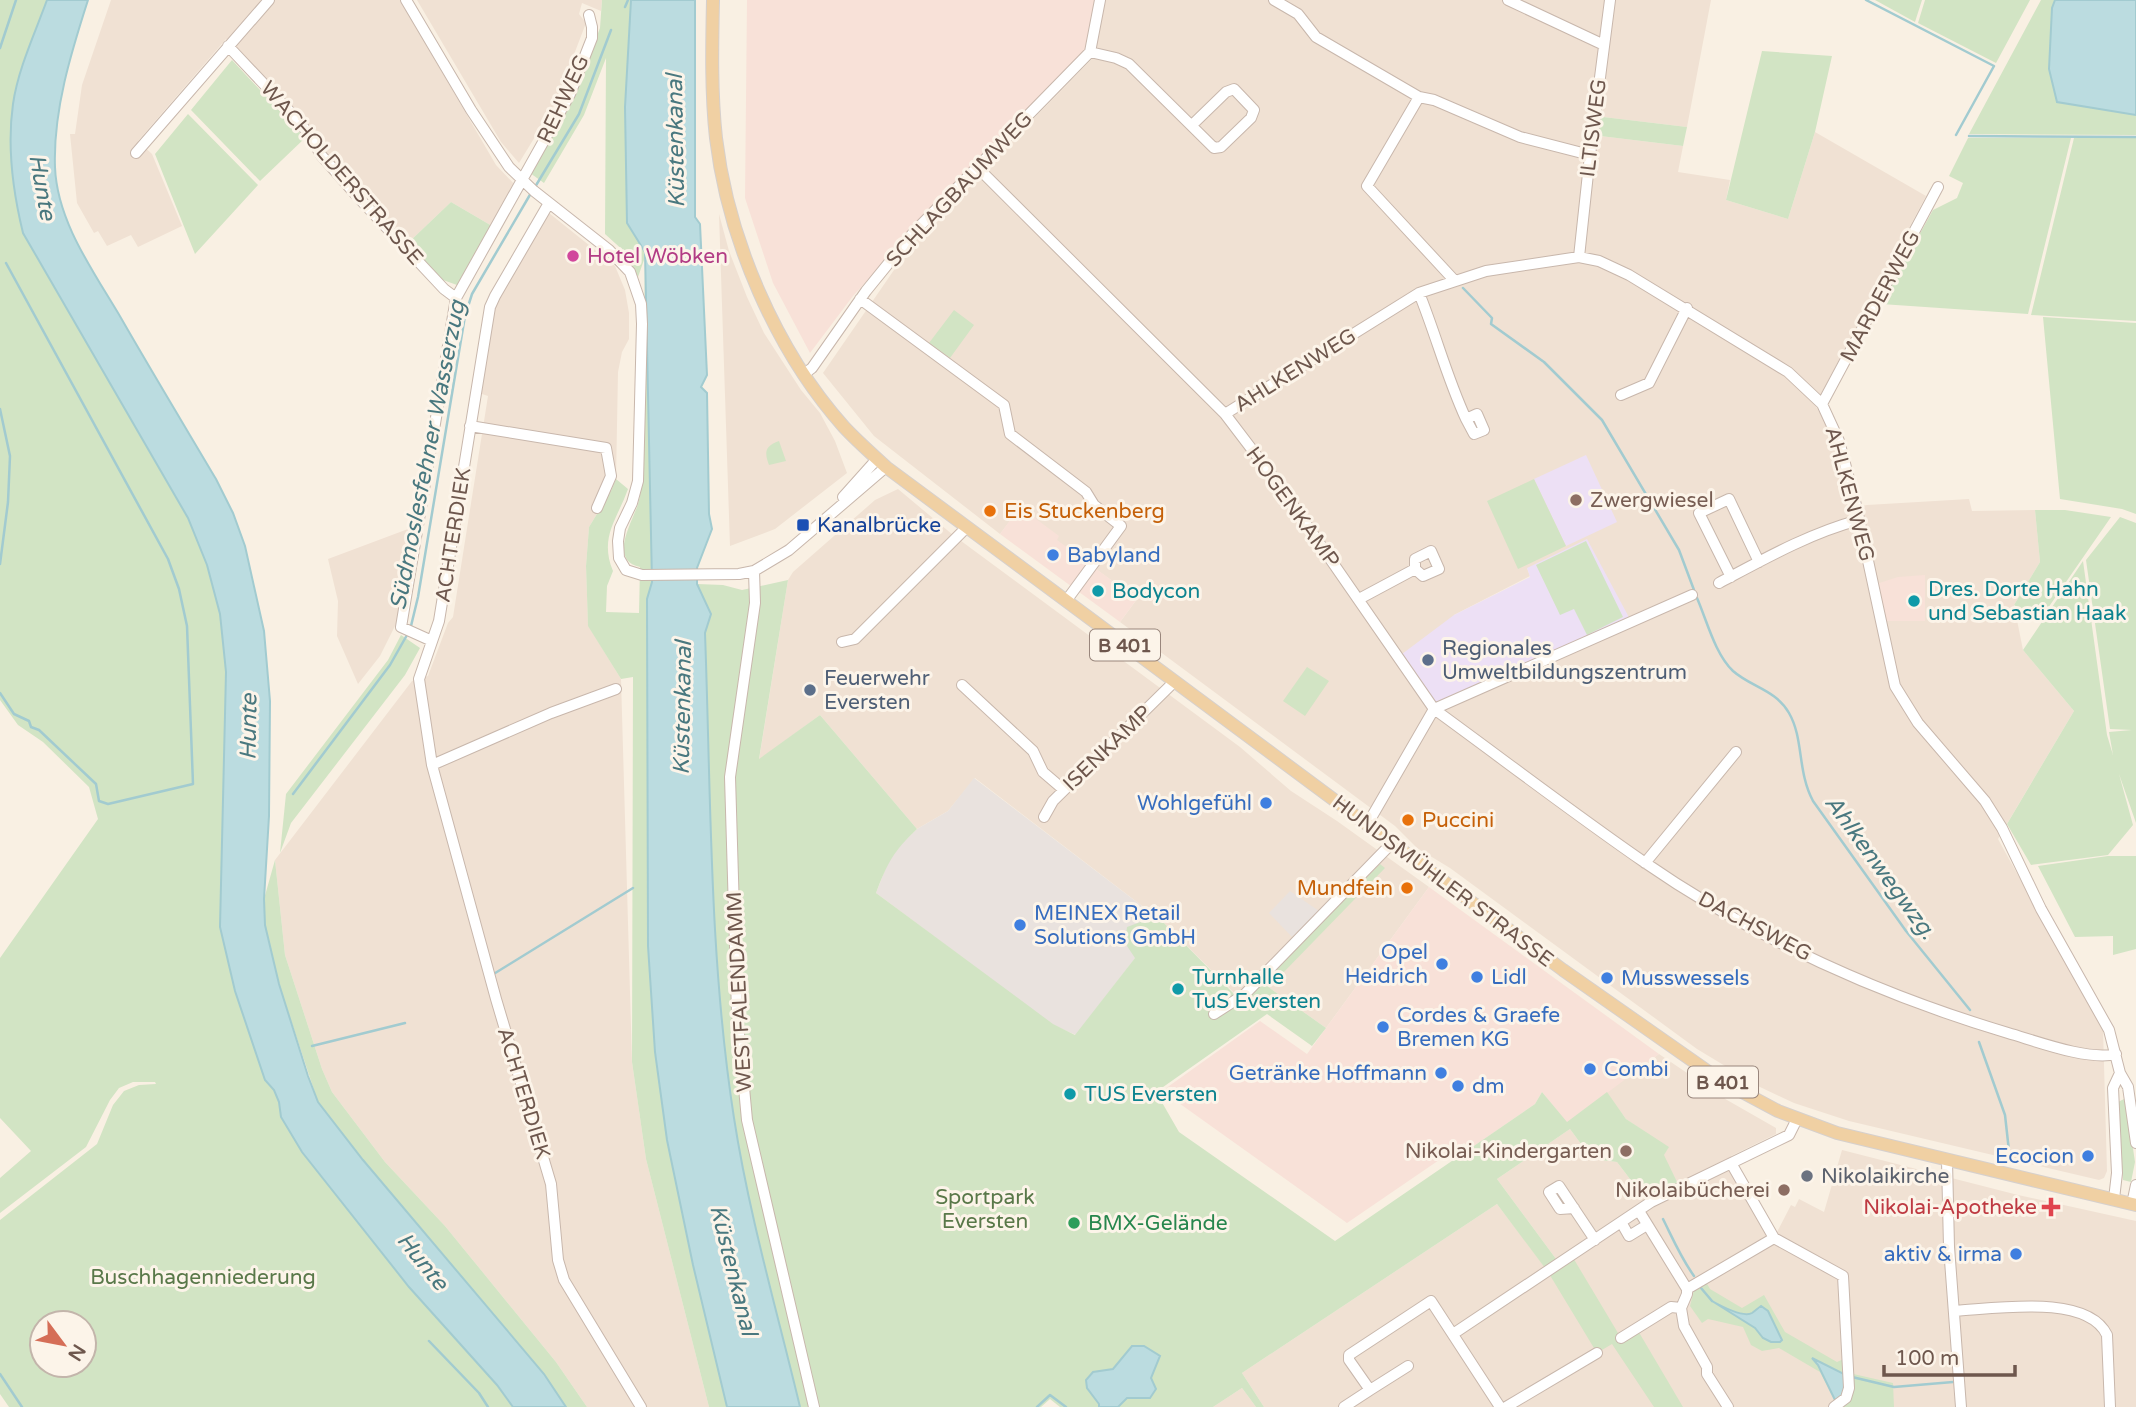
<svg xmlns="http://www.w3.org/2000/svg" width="2136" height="1407" viewBox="0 0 2136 1407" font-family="'Varela Round',sans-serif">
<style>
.residential{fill:#f0e1d3;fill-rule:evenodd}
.commercial{fill:#f8e1d8}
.industrial{fill:#e9e2de}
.education{fill:#ede0f5}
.green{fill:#d2e4c4;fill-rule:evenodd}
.water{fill:#bbdce0;stroke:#a2cbd0;stroke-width:2}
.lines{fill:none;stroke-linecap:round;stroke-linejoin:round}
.stream{stroke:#a2cbd0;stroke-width:2.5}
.minor-casing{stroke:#c8b7ac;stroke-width:12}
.major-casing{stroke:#d6d0cd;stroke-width:14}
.minor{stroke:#fff;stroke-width:10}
.major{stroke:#f0d0a3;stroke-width:12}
.hotel-dot{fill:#d1479c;stroke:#fcf4e9;stroke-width:2.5}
.education-dot{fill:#8d6e63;stroke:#fcf4e9;stroke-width:2.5}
.food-dot{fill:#e8710a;stroke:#fcf4e9;stroke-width:2.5}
.transit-dot{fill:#1a4fb4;stroke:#fcf4e9;stroke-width:2.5}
.shop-dot{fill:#3f7fe0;stroke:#fcf4e9;stroke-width:2.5}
.culture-dot{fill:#0f9aa8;stroke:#fcf4e9;stroke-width:2.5}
.service-dot{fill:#5c6f8a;stroke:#fcf4e9;stroke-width:2.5}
.worship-dot{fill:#6b7280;stroke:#fcf4e9;stroke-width:2.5}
.health-dot{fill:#e0444e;stroke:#fcf4e9;stroke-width:2.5}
.leisure-dot{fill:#2e9e5b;stroke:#fcf4e9;stroke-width:2.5}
.labels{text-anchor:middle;stroke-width:6;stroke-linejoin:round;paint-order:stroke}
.shield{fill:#fcf4e9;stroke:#99867c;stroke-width:2}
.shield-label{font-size:19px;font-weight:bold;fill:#6e574d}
.street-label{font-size:21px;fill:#6e574d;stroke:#fcf4e9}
.hotel-label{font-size:21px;fill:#b23c85;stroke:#fcf4e9;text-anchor:start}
.education-label{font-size:21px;fill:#785e54;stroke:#fcf4e9;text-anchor:end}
.food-label{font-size:21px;fill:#c56008;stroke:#fcf4e9;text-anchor:start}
.transit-label{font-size:21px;fill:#164399;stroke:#fcf4e9;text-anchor:start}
.shop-label{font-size:21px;fill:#366cbe;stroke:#fcf4e9;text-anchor:start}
.culture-label{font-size:21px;fill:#0d838f;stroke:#fcf4e9;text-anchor:start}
.service-label{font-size:21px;fill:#4e5e75;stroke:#fcf4e9;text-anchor:start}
.worship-label{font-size:21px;fill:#5b616d;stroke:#fcf4e9;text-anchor:start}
.park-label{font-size:21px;fill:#597849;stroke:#fcf4e9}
.health-label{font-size:21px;fill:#be3a42;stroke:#fcf4e9;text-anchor:end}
.leisure-label{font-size:21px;fill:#27864d;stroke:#fcf4e9;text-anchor:start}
.water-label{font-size:23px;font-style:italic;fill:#49787f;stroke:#fcf4e9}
</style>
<rect width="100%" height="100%" fill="#f9f0e3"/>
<path class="residential" d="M111,0h289l96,165 20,21 -24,40 -41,-24 -43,41 -83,-89 -99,-115 -88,102 14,13 30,72 -44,21 -7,-12 -24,11 -9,-15 -4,2 -17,-30 -7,-69h5l7,-49z
M417,0h185l-1,11 -19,-8 -3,11 7,9 -31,81 -36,59 -18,-21z
M1106,0h605l-24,127 -92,-11 -3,19 91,11 -5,26 52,8 -4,20 62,19 27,-87 111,64 -111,209 18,30 18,73 16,-3 102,-6 3,12 63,-1 5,52 -26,43 9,45 51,61 -76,128 105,190 4,142 -3,7 -5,2 -250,-59 -55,-18 -34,-16 -63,-38 -247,-181 -33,-20 -22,-22 -275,-204 17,-23 -81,-59 2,-4 -38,-28 -20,26 -126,-98 -51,-63 91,-132 179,-183zM1527,568l104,55 -177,-8 76,-39z
M549,213l66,53 10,24 4,23v26l-7,13 -4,20 -2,107 -5,12 -22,36 -3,39 2,59 33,54 11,383 14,97 63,248h-122l-31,-45 -111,-136 -60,-64 -53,-70 -10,-23 -37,-114 -10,-95 137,-179 16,-5 20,-53 5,-6 35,-221 -9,-3 15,-82 6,-16z
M719,214l10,37 18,46 17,36 37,57 19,23 15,28 12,32 -72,56 -45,17z
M898,489l55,46 287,212 51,44 46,30 92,66 -103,141 -59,-42 -25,15 -79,-79 -188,-144 -27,33 -31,18 -97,-114 -61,45 29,-180 5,-8 82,-72z
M416,526l-16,90 -20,40 -22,28 -21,-48 1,-35 -10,-42z
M1659,1054l68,46 49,28v6l-45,22 45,78 15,-29 4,2 4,-8 25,13 18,-62 176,45 118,26v186h-872l-22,-34 255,-169 51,67 11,-8 -62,-84 73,-50 22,30 25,3 32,42 31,-16 -17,-33 5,-7 -42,-29 -20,-27z
M1242,1388l14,19h-43z"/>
<path class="commercial" d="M747,0h349l-10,50 -101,101 -132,145 -43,57 -37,-70 -28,-85z
M1020,507l39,29 -2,4 80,59 -17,23 -120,-88z
M1925,575v46h-45l-7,-36 25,-8z
M1429,887l230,167 -92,69 -25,-31 -7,12 -64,44 -7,-5 -117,80 -185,-132 98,-70 47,33z"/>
<path class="industrial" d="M974,778l189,144 -17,-2 -10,37 -60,78 -23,-10 -177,-132 13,-33 9,-13 19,-18 31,-18z
M1290,891l29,20 -27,26 -23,-24z"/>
<path class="education" d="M1586,455l31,67 -51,24 -32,-67z
M1587,539l45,84 -198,86 -36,-52 56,-42 76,-38 -3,-9z"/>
<path class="green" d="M0,0h47c-12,33 -29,69 -34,104 -6,42 0,88 10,129l165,285 19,47 13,49 6,58 -6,255 45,153 9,10 5,12 2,15 21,35 107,135 88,98 16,22h-504l-9,-13v-174l97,-76 16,-39 11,-14 15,-6 17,-1 -1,-2h-22l-14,6 -9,12 -24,47 -86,66v-35l31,-27 -31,-33v-160l98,-139 -9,-32 -46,-45 -25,-17 -18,-25zM42,1323h42v42h-42z
M602,0h29l-6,107 2,116 18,29 7,331 -5,16 1,347 7,106 12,88 26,125 34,142h-18l-63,-248 -14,-97 1,-385 -12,2 -33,-53 -2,-60 3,-39 22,-36 5,-12 12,10c-11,31 -29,48 -15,82l-6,15 -1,26 33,1 1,-46c-32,-7 -8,-44 -2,-63 2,-7 3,-15 4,-22l3,-225 -7,20 -12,-24 -21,-19 1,-176 -22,57 -40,68 -14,-10 39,-65 31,-80z
M1875,0h47l-7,22z
M1925,0h105l-34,63 -78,-40z
M2041,0h14c-12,31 6,72 14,102l67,13v20l-167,-1z
M1762,51l70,5 -17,76 -27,87 -62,-19z
M232,60l73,78 -45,43 -69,-71z
M188,114l70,71 -63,69 -40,-100z
M1595,116l92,11 -4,19 -91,-11z
M1968,138h103l-43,176 -147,-10 52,-94 24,-12 6,-15 -14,-7z
M2074,138h62v183l-105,-6z
M451,202l41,24 -35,59 -14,-5 -35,-37z
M954,310l20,15 -24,33 -21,-15z
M2043,317l93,6v191l-14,-5 -62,-10z
M779,441l7,20 -17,4c-5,-13 -4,-19 10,-24z
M1534,479l32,67 -48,23 -31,-68z
M2035,510h30l46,7 -72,104 -25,-16 26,-43z
M2120,517l16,6v300l-17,-49 14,51 -25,30 -77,10 -24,-41 67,-113 -51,-61 60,-89 24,174 6,20 -4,-23 23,-2 -22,-1 -24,-169z
M1586,541l37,76 -36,18 -13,-26 -14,6 -24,-50z
M788,580l-29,179 61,-44 97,114c-24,23 -29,33 -41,64l177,131 22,11 60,-77 -10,-15 2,-16 19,-7 17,2 78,79 28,-25 4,4 -6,6 59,42 -14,18 -45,-32 -111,78 23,40 156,109 200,-137 7,-12 25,30 40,-30 19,27 43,28 -5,8 16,33 -31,16 -32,-42 -25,-3 -22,-30 -73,50 62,84 13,-7 49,82 16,-9 46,78h-29l-42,-63 -15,9 -49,-81 -51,-68 -255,169 22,34h-8l-14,-19 -29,19h-95l9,-9h23l1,-20 9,-22 -16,-10 -12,1 -19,22 -20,3 -6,16 12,16v3h-39l-10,-8 -9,8h-241c-23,-96 -51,-192 -66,-289 -25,-160 -23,-324 -29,-485l6,-19 -14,-30 26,1 19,5z
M401,635l19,13 -15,27 -114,148 -11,30 6,-59 102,-134z
M1307,667l22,14 -24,35 -22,-15z
M2108,856h28v93l-23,6v-19l-38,1 -37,-71z
M275,860l10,95 37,114 10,23 53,70 60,64 111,136 31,45h-21l-203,-247 -45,-58 -39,-118 -14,-59 -1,-26z
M1380,864l5,4 -105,108 -2,-2 -3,3 -4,-3z
M2124,1099l2,2 9,61 -4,20 -8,-2 -6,-74 1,-4z
M1706,1282l4,7 32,19 22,-13 21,37 52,30 11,-5 1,16 44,10 1,24h-60l3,-2 -17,-33 -41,-24 -17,3 -11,-6 -8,-18 -35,-8 -6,4 -12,-17 4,-16zM1712,1301c13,6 26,15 41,12l28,26v2l-10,1 -8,-4 -8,-10z"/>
<path class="water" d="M47,0h41c-17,53 -35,111 -33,167 2,55 39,105 66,151 31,54 63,107 95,161l17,34 12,33 19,85 6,70 -1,115 -5,83 1,26 14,59 29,92 10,26 45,58 181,214 22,33h-53l-16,-22 -88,-98 -107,-135 -21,-35 -2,-15 -5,-12 -9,-10 -30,-89 -15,-64 6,-255 -6,-58 -13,-49 -19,-47 -165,-285c-10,-41 -16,-87 -10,-129 5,-35 22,-71 34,-104z
M631,0h64v217l5,7 7,151 -6,12 6,6 2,121 3,15 -15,39v16l14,30 -6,19c6,161 4,325 29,485 15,97 43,193 66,289h-73l-34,-142 -26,-125 -12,-88 -7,-106 -1,-347 5,-17 -7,-330 -18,-29 -2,-116z
M2055,0h81v115l-79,-13 -8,-33 3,-61z
M1712,1301c9,5 31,17 40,12 3,-2 6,-5 9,-7l7,5 14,29 -2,2h-9l-8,-4 -8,-10z
M1132,1346h12l16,10 -9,22 5,11 -6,9h-23l-9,9h-19v-3l-12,-16 -1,-8 7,-8 20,-3z
M1812,1358l36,18v9l-11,19 -19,-39z"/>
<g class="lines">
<path class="stream" d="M1866,0l128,66 -38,69
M625,7l3,-7
M0,48l16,-48
M1969,136l167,1
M535,187l44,-73 32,-84
M1463,288l29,30 -1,6 53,38 58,58 77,130 15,40
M0,409l10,47 -2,46 -8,62
M1697,598c10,23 18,56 36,73 18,16 43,19 56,42 15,26 8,58 24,88l93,130 64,79
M411,626l7,-29 47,-281 7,-22 59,-101
M0,693l14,21 15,7 2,6 8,3 57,54 3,17 9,3 85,-20 -6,-158 -8,-37 -11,-30 -162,-296
M293,794l97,-129 17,-30
M492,975l141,-87
M1979,1042l26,73 4,36
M312,1046l93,-23
M1663,1219c10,20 18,39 31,57
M1701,1288l11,13
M429,1341l50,52 9,14
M0,1374l22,33
M1852,1377l42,10 59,-5
M1037,1407l13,-12 16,12"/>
<defs>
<path id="minor" d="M406,0l65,110 38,57 25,24 75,59 21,22 11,32 1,20 -4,157 -6,22 -12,25 -2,13 1,17 7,12 16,5 97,-1 15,-3 35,-21 97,-83
M1274,0l24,14 18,23 103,60 15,3 86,37 70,18
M1508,0l96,45
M228,46l65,69 16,19 12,21 36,41 87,93 12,9
M1090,52l26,6 13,6 85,84 7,-1 30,-29 3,-8 -20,-21 -8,3 -34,33
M1419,97l-52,89 87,94
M136,153l133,-153
M977,167l248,247 54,71 155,224 -67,116
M549,203l-54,93 -5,11 -51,314 -20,58 13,86 64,234 55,185 7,76 6,20 77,127
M1579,257l11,-102 20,-155
M1419,293c17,42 28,85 47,126l11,-5 7,16 -10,4 -8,-15
M860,299l144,106 6,29 76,58 8,13 27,21 -55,75
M804,374l8,-6 54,-77 48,-59 176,-180 10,-52
M1621,395l28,-12 38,-75
M1822,404l116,-217
M1225,414l194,-121 67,-22 93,-14 20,4 30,14 159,97 34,32 17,37 17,64 39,181 23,37 67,78 17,27 39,81 68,121 11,43 8,14 8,56
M470,426l136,22 5,28 -14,32
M843,497l34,-38
M754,571l1,32 -25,174 7,235 10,108 67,287
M1731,577l-32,-64 30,-14 30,63
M1719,583c45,-24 91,-50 140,-63
M1359,599l56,-30 8,7 16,-7 -8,-18 -16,8v10
M432,641l-31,-14 55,-329 114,-204 22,-56v-11l-3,-12
M842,642l13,-3 112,-112
M962,685l71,66 10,21 21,18
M1434,709c70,51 139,104 210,153 110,76 237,133 364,171 28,8 80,28 108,21
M1434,709l258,-114
M432,765l119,-52 65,-24
M1044,817l9,-16 121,-119
M1645,863l91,-111
M1214,1014l31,-20 147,-151
M1947,1161l2,86 12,160
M1731,1163l43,75
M2114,1199l3,-26 -4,-85 7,-15
M2132,1204l4,-19
M1574,1208l-14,1 -11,-17 10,-6 36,54
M1639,1211l48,78
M1621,1222l8,14 18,-11
M1681,1308l3,18 23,41v7l21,33
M1954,1311c40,-2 133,-18 153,24l3,72
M1453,1334l198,-132 138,-67 8,-16
M1621,1338l50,-31 10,1 6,-14v-5l87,-51 69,38 6,112 -3,10 -12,9
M1408,1366l-38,24 -21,-30v-5l82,-54 69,106
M1344,1407l26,-17
M1506,1407l91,-54"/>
<path id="major" d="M713,0c-1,46 -2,93 3,138 12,101 60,213 128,289 13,14 28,27 42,40l677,503 157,110 58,31 59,22 299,72"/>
</defs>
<use href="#minor" class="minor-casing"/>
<use href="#major" class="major-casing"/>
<use href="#minor" class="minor"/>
<use href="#major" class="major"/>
</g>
<circle class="hotel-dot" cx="573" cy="256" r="7"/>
<g class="education-dot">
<circle cx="1576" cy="500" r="7"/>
<circle cx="1626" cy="1151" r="7"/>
<circle cx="1784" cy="1190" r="7"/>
</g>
<g class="food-dot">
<circle cx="990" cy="511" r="7"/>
<circle cx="1408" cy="820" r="7"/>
<circle cx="1407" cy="888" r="7"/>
</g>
<rect class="transit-dot" x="796" y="518" width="14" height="14" rx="3.5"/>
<g class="shop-dot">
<circle cx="1053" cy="555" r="7"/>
<circle cx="1266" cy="803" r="7"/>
<circle cx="1020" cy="925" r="7"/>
<circle cx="1442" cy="964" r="7"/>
<circle cx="1477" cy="977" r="7"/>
<circle cx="1607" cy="978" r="7"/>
<circle cx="1383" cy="1027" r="7"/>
<circle cx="1590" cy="1069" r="7"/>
<circle cx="1441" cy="1073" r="7"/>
<circle cx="1458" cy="1086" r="7"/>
<circle cx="2088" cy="1156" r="7"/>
<circle cx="2016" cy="1254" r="7"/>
</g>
<g class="culture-dot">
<circle cx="1098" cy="591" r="7"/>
<circle cx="1914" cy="601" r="7"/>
<circle cx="1178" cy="989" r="7"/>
<circle cx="1070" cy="1094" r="7"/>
</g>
<g class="service-dot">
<circle cx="1428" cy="660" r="7"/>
<circle cx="810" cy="690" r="7"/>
</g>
<circle class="worship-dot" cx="1807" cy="1176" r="7"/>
<path class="health-dot" d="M2047.5 1196.5h7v7h7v7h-7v7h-7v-7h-7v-7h7z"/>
<circle class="leisure-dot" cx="1074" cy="1223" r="7"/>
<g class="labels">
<g class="shield">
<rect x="1090" y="629.5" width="70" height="31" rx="5"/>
<rect x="1688" y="1066.5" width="70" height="31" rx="5"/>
</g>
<g class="shield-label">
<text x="1125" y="652">B 401</text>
<text x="1723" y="1089">B 401</text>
</g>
<g class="street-label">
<text transform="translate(563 99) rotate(-65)" y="7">REHWEG</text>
<text transform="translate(1593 128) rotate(-83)" y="7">ILTISWEG</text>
<text transform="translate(342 173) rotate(49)" y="7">WACHOLDERSTRASSE</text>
<text transform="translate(959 189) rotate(-47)" y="7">SCHLAGBAUMWEG</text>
<text transform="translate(1880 296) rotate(-62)" y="7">MARDERWEG</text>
<text transform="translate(1295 370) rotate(-32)" y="7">AHLKENWEG</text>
<text transform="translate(1850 494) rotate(75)" y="7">AHLKENWEG</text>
<text transform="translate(1293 507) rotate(54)" y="7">HOGENKAMP</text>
<text transform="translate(453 535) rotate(-81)" y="7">ACHTERDIEK</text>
<text transform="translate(1107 748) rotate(-44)" y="7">ISENKAMP</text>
<text transform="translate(1443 881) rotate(37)" y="7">HUNDSMÜHLER STRASSE</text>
<text transform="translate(1755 926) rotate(28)" y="7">DACHSWEG</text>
<text transform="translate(739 992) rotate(-93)" y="7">WESTFALENDAMM</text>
<text transform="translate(524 1093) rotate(73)" y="7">ACHTERDIEK</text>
</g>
<g class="hotel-label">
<text x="587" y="263">Hotel Wöbken</text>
</g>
<g class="education-label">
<text x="1590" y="507" text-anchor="start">Zwergwiesel</text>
<text x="1612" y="1158">Nikolai-Kindergarten</text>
<text x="1770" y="1197">Nikolaibücherei</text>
</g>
<g class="food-label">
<text x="1004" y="518">Eis Stuckenberg</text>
<text x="1422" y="827">Puccini</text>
<text x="1393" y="895" text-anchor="end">Mundfein</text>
</g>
<g class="transit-label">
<text x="817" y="532">Kanalbrücke</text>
</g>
<g class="shop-label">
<text x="1067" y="562">Babyland</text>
<text x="1252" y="810" text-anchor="end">Wohlgefühl</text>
<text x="1034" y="920">MEINEX Retail<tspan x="1034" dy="24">Solutions GmbH</tspan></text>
<text x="1428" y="959" text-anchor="end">Opel<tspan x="1428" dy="24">Heidrich</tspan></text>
<text x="1491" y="984">Lidl</text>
<text x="1621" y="985">Musswessels</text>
<text x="1397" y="1022">Cordes &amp; Graefe<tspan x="1397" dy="24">Bremen KG</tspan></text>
<text x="1604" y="1076">Combi</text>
<text x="1427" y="1080" text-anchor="end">Getränke Hoffmann</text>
<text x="1472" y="1093">dm</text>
<text x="2074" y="1163" text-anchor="end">Ecocion</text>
<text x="2002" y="1261" text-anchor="end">aktiv &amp; irma</text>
</g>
<g class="culture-label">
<text x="1928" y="596">Dres. Dorte Hahn<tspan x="1928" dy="24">und Sebastian Haak</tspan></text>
<text x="1112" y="598">Bodycon</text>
<text x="1192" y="984">Turnhalle<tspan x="1192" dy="24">TuS Eversten</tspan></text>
<text x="1084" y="1101">TUS Eversten</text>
</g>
<g class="service-label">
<text x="1442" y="655">Regionales<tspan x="1442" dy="24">Umweltbildungszentrum</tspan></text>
<text x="824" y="685">Feuerwehr<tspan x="824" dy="24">Eversten</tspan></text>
</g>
<g class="worship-label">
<text x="1821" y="1183">Nikolaikirche</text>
</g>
<g class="park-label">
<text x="985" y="1204">Sportpark<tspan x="985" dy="24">Eversten</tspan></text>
<text x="203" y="1284">Buschhagenniederung</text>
</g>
<g class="health-label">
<text x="2037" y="1214">Nikolai-Apotheke</text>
</g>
<g class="leisure-label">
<text x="1088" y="1230">BMX-Gelände</text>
</g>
<g class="water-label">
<text transform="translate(675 141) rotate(-91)" y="8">Küstenkanal</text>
<text transform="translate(43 187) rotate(80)" y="8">Hunte</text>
<text transform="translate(427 455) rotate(-79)" y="8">Südmoslesfehner Wasserzug</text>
<text transform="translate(682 708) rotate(-89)" y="8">Küstenkanal</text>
<text transform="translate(248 727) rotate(-89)" y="8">Hunte</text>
<text transform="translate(1881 867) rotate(54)" y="8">Ahlkenwegwzg.</text>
<text transform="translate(423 1261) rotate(51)" y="8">Hunte</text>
<text transform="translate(734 1270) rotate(76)" y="8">Küstenkanal</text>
</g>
</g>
<g transform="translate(63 1344) rotate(122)"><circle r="33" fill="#fcf4e9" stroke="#c3b5ab" stroke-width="2"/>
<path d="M0-5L12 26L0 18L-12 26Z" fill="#d56e57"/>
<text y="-10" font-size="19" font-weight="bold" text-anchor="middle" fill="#6e574d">N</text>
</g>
<path d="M1884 1365v10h131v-10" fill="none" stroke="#6e574d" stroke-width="3.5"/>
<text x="1895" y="1365" font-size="21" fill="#6e574d" stroke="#fcf4e9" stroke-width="5" paint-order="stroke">100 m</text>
</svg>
